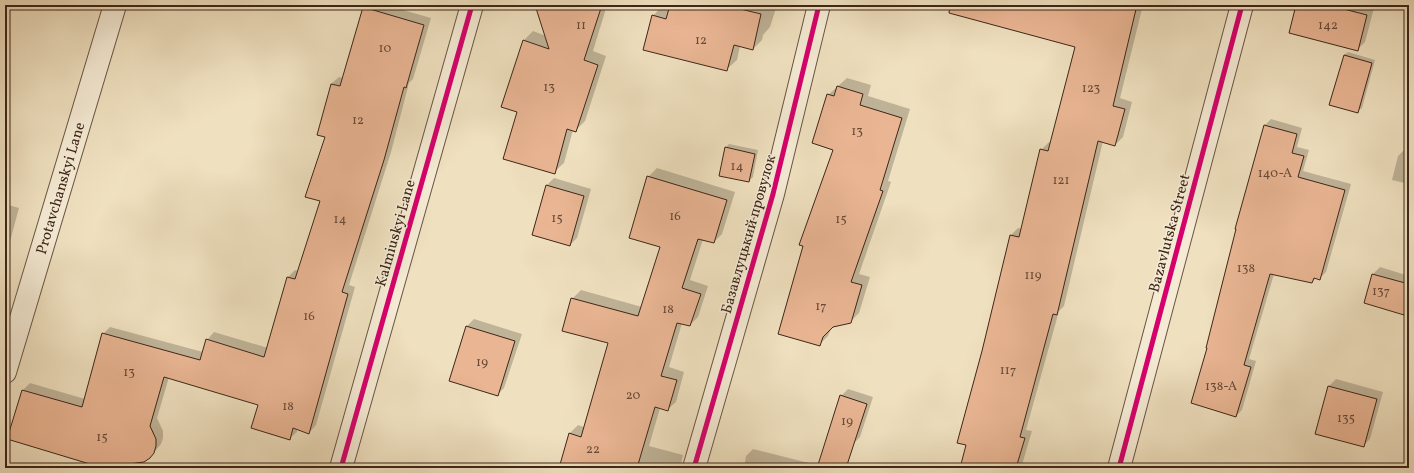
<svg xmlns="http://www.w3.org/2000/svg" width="1414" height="473" viewBox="0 0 1414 473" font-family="Vollkorn,serif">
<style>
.shadow{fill:#0003}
.building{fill:#e9b593;stroke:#3d2618}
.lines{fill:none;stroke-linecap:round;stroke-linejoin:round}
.street-casing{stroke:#6a5442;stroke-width:24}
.street{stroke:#f5ebd5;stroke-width:22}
.cycleway-casing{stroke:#f5ebd5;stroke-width:8}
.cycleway{stroke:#d6006c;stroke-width:5}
.labels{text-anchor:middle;stroke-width:3;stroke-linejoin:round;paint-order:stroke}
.number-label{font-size:13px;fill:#684a37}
.street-label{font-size:15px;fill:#3d2618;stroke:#f5ebd5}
</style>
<rect width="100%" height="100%" fill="#efe0bf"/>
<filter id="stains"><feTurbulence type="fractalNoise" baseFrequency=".005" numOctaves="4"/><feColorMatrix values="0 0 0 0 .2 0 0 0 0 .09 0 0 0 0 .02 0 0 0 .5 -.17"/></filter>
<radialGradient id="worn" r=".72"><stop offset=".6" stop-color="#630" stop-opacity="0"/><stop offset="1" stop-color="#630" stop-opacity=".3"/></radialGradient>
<path class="shadow" d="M364,5h41l-2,5 28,8 -18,61 -4,4 -18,69 -42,133 6,2 -39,138 -7,8 -12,-4v3l-8,7 -30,-35 -90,-27 -12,41 6,13v7l-2,6 -11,13 -25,7 -3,4h-15l-99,-29 15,-49 7,-7 55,16 18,-65 7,-7 93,25 4,-12 7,-8 54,16 20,-71 7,-7 4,1 23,-70 4,-64 5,-53 8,-7 4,1z
M536,5h71l-14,46 13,5 -21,65 -9,9h-3l-9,33 -10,9 -36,-60 5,-71 10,-10 13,5z
M671,5h106l-7,22 -7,8 -1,5 -9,9 -13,-3 -3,14 -10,9 -74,-53 9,-10 8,2z
M992,5h151l-23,93 12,4 -9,35 -8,8 -12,-4 -39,165 -5,5 -33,119 6,1 -11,37h-60l7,-23 15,-94 28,-116 7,-7 4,1 19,-79 8,-8 2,1 25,-97z
M1297,5h65l12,3 -9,34 -7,7z
M1348,52l27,8 -13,48 -4,3 -14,-56z
M847,78l24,7 -3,11 42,13 -22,72 3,1 -32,92 11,3 -11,36 -9,9 -18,5 -4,9 -9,9 15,-196 -6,-54z
M1271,119l31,9 -5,19 12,3 -6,21 48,13 -25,88 -6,6 -3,-1 -5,5 -38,-8 -25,85 7,2 -14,49 -6,6 -28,-68 30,-119 -2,-1 29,-103z
M729,144l29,6 -5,27 -4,4 -23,-34z
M1405,149l4,1v34l-17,-4 6,-24z
M657,168l78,24 -13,42 -8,8 -11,-3 -13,41 18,6 -10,31 -8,8 -8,-2 -13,44 15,5 -8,30 -9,8 -7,-2 -11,38 34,9 -3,13h-120l9,-34 9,-9 6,2 25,-85 -37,-43 9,-9 61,17 19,-61 -13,-69z
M554,178l37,11 -14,49 -7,7 -23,-60z
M5,204l14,4 -10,37 -4,4z
M1380,267l29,9v32l-6,6 -38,-11 8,-29z
M474,319l48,15 -18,54 -7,7 -30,-69z
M1336,379l47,13 -13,47 -7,7 -34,-60z
M848,389l25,8 -13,40 -7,7 -12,-48z
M753,449l72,18v1h-81l2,-12z"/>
<path class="building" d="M535,5h67l-18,55 14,5 -22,67 -9,-3 -12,45 -52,-15 14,-47 -16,-5 22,-67 26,9z
M670,5h54l37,9 -8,36 -19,-5 -7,26 -84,-21 9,-35 14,4z
M950,5h187l-24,101 12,3 -10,37 -17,-5 -41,174 -4,-1 -33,123 5,1 -9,30h-56l6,-23 -9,-2 25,-92 28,-116 9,2 21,-88 8,2 27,-104 -126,-34z
M1296,5h32l39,10 -9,36 -69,-18z
M363,7l61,18 -18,63 -2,-1 -20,73 -42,132 6,2 -39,140 -16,-6 -3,12 -39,-12 7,-23 -94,-28 -14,49 6,13v7l-2,7 -4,5 -6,4 -23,3 -1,3h-17l-96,-29 15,-49 60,17 20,-74 98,27 6,-21 58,18 23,-80 8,2 25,-78 -15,-4 20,-60 -8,-2 14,-51 9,2z
M1344,55l28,8 -14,50 -29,-8z
M837,86l26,8 -3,11 42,13 -22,72 3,1 -32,91 11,3 -11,38 -18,4 -10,10 -3,9 -42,-12 25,-88 -4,-1 34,-95 -21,-7 15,-49 7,2z
M1264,125l33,9 -5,19 12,3 -6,21 47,13 -25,90 -6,-2 -2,5 -42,-9 -26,91 7,2 -15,50 -45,-14 16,-55h-1l30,-119h-1z
M725,147l30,7 -6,28 -30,-6z
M647,176l80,24 -13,43 -16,-4 -16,49 19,6 -11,32 -13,-3 -16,53 16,4 -9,31 -13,-4 -18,61h-78l10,-35 12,4 27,-94 -46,-12 9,-33 67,18 22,-69 -31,-9z
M546,185l38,11 -14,50 -38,-11z
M1372,274l37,10v13l-5,18 -40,-12z
M466,326l49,15 -17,55 -49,-15z
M1328,386l49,13 -13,48 -49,-13z
M840,395l27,9 -21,64h-29z"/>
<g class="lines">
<defs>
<g id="street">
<path id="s1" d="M5,372l110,-367"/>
<path d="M341,468l131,-463"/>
<path d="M694,468l79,-274 46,-189"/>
<path d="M1119,468l123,-463"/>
</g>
</defs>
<use href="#street" class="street-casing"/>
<use href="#street" class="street"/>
<defs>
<path id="cycleway" d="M341,468l131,-463
M694,468l79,-274 46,-189
M1119,468l123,-463"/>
</defs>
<use href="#cycleway" class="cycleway-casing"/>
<use href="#cycleway" class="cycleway"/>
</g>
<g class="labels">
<g class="number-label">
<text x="581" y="29">11</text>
<text x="1328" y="29">142</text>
<text x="701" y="44">12</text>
<text x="385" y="52">10</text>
<text x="549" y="91">13</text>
<text x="1091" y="92">123</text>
<text x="358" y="124">12</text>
<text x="857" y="135">13</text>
<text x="737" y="170">14</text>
<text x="1275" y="177">140-А</text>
<text x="1061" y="184">121</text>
<text x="675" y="220">16</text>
<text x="557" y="222">15</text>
<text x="340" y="223">14</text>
<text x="841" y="223">15</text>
<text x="1246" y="272">138</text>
<text x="1033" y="279">119</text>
<text x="1381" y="295">137</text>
<text x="821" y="310">17</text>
<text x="668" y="313">18</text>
<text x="309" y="320">16</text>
<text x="482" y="366">19</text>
<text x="1008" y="374">117</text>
<text x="129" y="376">13</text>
<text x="1221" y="390">138-А</text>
<text x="633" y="399">20</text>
<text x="288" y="410">18</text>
<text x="1346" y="422">135</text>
<text x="847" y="425">19</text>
<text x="102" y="441">15</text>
<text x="593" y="453">22</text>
</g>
<g class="street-label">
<text dy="5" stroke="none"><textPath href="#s1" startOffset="192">Protavchanskyi Lane</textPath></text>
<text transform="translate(395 233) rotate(-74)" y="5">Kalmiuskyi Lane</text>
<text transform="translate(1169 233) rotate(-75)" y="5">Bazavlutska Street</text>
<text transform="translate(748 234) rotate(-74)" y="5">Базавлуцький провулок</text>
</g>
</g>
<rect width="1414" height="473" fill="none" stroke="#efe0bf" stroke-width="20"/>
<rect x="6" y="6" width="1402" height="461" fill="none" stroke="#3d2618" stroke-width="2"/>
<rect x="10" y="10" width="1394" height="453" fill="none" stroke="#3d2618"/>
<rect width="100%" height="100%" filter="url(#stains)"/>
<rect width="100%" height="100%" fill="url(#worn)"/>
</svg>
